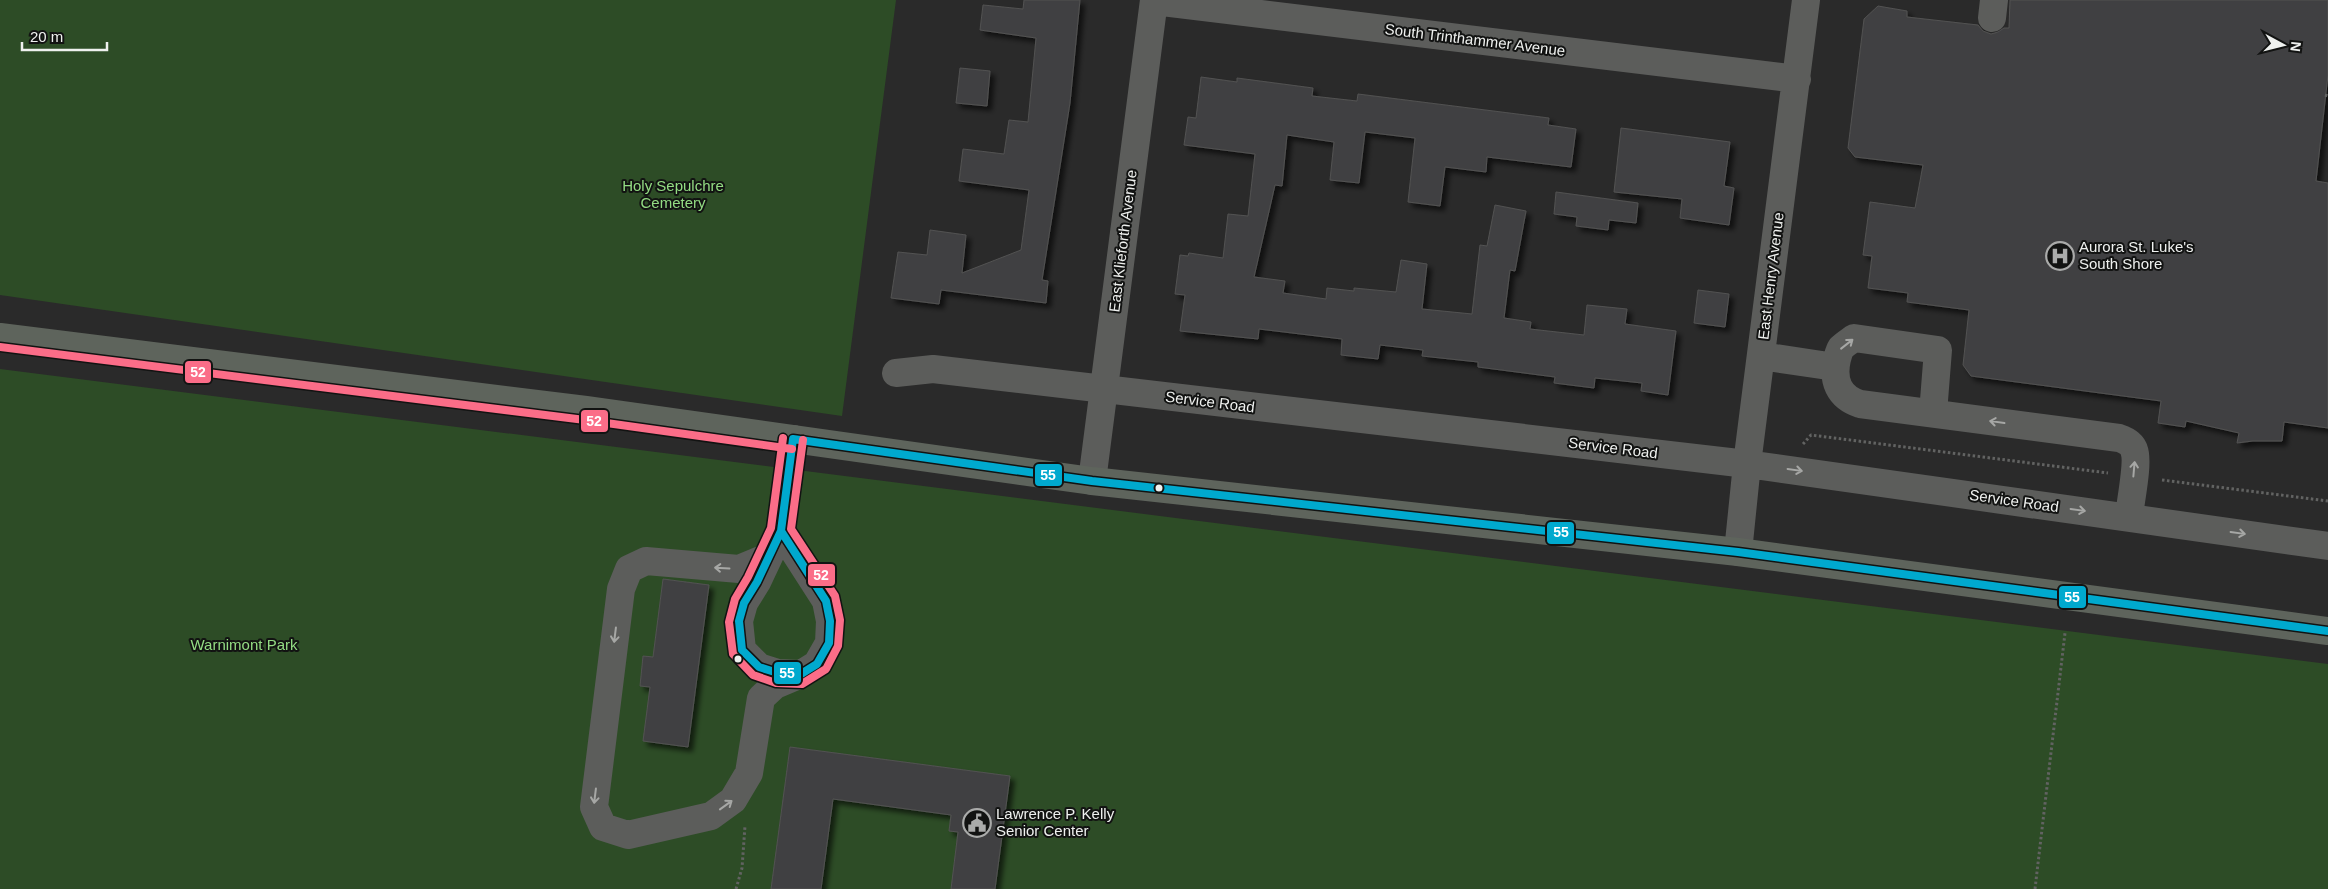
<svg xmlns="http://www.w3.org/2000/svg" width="2328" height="889" viewBox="0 0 2328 889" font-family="Arial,sans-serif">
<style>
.green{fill:#2d4c26}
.building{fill:#414142;stroke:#525252;filter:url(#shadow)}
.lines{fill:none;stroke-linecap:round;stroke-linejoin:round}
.path{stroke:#626362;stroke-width:3;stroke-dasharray:2.5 2.5;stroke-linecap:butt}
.minor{stroke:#5c5d5b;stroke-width:28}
.major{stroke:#5e645c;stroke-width:28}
.bus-1-casing{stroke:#121312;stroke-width:11}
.bus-2-casing{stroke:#121312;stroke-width:11}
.bus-1{stroke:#00a9ce;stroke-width:8}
.bus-2{stroke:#fb6d88;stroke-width:8}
.oneway{stroke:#a6a7a5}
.bus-dot{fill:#eff1ef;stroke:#121312;stroke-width:2}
.labels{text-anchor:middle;stroke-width:4;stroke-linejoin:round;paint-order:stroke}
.street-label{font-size:15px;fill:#eff1ef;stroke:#121312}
.park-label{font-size:15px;fill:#93dc83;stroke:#121312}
.poi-label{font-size:15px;fill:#eff1ef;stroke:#121312;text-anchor:start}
.line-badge{stroke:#121312;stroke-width:2}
.badge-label{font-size:14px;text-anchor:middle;font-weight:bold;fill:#fff}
</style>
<defs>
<filter id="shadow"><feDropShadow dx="4.5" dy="4.5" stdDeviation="2.5" flood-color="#0009"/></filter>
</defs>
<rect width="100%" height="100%" fill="#2a2a2a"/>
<path class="green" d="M0,0h896l-54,416 -842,-121z
M0,369l2328,295v225h-2328z"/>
<path class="building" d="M1024,0h56l-10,103 -28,177 6,1 -2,22 -105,-13 -2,14 -48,-6 7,-46 29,3 3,-25 36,5 -4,38 59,-23 8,-60 -70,-9 4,-32 41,5 5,-34 19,2 8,-84 -56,-8 3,-25 40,4z
M2010,0h318v75l-12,106 12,2v245l-44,-6 -2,19h-29l-16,2 2,-10 -53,-12 -1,6 -27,-4 3,-22 -190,-25 -8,-11 6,-55 -62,-8 1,-9 -40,-5 4,-32 -9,-1 7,-53 45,6 8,-43 -68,-8 -7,-9 16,-129 14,-13 29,5v6l71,8 5,6 8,3 7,-2 6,-4h5z
M960,68l30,3 -3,35 -31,-3z
M1201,77l36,5v-4l76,10 -1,8 45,5 1,-7 191,24 -1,7 28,4 -5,38 -84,-10 -1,15 -41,-5 -5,39 -32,-4 7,-64 -50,-6 -6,51 -29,-3 4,-38 -47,-7 -5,51 -7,-1 -21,92 31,4 -2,12 43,6 1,-11 27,3v-3l42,4 5,-32 26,4 -5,45 50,5 8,-69 7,1 8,-41 31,6 -11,60 -5,-1 -6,48 27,4 -1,7 54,6 3,-30 40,4 -2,15 51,7 -8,64 -27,-4 1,-8 -47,-5 -1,10 -40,-5 1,-6 -77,-10v-5l-56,-6 1,-6 -43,-5 -2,14 -37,-4 1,-16 -83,-10 -1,10 -78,-8 5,-36 -10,-1 5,-39 8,1 1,-3 34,5 5,-44 20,2 7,-62 -71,-9 4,-28 8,1z
M1621,128l109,14 -6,44 10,2 -5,37 -49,-7 2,-19 -68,-7z
M1556,192l82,11 -2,20 -27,-3 -1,10 -32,-4 1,-9 -23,-3z
M1698,290l31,4 -4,33 -31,-4z
M663,579l46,6 -21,162 -45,-6 7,-54 -10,-1 3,-30 10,1z
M790,747l220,29 -15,113h-44l7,-57 -9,-1 2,-16 -118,-16 -12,90h-50z"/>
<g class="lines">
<path class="path" d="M2325,95l3,1
M1803,444l8,-9 297,38
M2162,480l166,21
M736,889l6,-21 3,-42
M2035,889l30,-256"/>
<path class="minor" d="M1154,1l643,78
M1992,18l2,-18
M1761,356l74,11
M896,373l37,-4 814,95 581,82
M1933,413l5,-63 -84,-12c-4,3 -9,6 -13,10 -2,3 -3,8 -4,11 -5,22 2,38 23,45l259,34c6,2 13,5 15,12 5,12 -4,53 -5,67
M1092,481l62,-481
M781,531l45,70 4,20 -1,22 -12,21 -16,10 -23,-1 -19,-6 -17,-17 -3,-29 5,-18 13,-21 24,-51 12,-92
M1738,552l9,-88 59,-464
M768,557l-29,12 -93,-8 -17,8 -8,20 -27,218 9,20 25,8 83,-19 22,-16 16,-27 12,-75 14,-13 26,-11"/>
<path class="major" d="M0,337l586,73 506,71 646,71 590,79"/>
<defs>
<path id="bus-1" d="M793,439l299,42 646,71 590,79
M781,531l45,70 4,20 -1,22 -12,21 -16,10 -23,-1 -19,-6 -17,-17 -3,-29 5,-18 13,-21z
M781,531l12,-92"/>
<path id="bus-2" d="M0,347l585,73 207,29
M783,438l-12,90 -23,49 -13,22 -6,23 4,32 20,21 23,8 26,1 24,-15 12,-23 2,-26 -5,-24 -44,-67 12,-89"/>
</defs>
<use href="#bus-1" class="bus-1-casing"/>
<use href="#bus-2" class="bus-2-casing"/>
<use href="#bus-1" class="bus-1"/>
<use href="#bus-2" class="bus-2"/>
</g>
<defs><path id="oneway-shaft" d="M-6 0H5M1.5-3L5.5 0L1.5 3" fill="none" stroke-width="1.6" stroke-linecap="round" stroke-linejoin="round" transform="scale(1.25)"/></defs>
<g class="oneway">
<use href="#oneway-shaft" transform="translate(1847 344) rotate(-38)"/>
<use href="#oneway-shaft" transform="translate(1997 422) rotate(-172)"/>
<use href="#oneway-shaft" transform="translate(2134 469) rotate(-85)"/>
<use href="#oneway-shaft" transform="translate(1795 470) rotate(8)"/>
<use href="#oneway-shaft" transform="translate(2078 510) rotate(8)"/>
<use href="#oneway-shaft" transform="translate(2238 533) rotate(8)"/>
<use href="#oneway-shaft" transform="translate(722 568) rotate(-177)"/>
<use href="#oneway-shaft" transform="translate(615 635) rotate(97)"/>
<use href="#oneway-shaft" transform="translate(595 796) rotate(97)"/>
<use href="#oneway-shaft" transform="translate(726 805) rotate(-36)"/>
</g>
<defs>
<symbol id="hospital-ring" viewBox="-11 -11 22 22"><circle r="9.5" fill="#121312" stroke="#aaabaa" stroke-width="1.5"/><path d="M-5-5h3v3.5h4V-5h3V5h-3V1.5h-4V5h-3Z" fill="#aaabaa"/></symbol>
<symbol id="civic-ring" viewBox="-11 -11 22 22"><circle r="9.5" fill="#121312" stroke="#aaabaa" stroke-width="1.5"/><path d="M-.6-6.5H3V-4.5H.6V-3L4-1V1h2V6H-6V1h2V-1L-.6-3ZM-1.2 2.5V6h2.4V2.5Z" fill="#aaabaa"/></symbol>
</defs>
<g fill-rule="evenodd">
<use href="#hospital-ring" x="2044" y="240" width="32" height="32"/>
<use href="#civic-ring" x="961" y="807" width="32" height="32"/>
</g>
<g class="bus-dot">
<circle cx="1159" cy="488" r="4.5"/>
<circle cx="738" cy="659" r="4.5"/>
</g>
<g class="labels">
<g class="street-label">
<text transform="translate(1475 40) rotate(7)" y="5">South Trinthammer Avenue</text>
<text transform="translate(1123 241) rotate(-83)" y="5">East Klieforth Avenue</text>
<text transform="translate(1771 276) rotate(-83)" y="5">East Henry Avenue</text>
<text transform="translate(1210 402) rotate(7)" y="5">Service Road</text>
<text transform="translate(1613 448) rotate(7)" y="5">Service Road</text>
<text transform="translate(2014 501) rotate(8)" y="5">Service Road</text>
</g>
<g class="park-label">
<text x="673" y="191">Holy Sepulchre<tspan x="673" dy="17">Cemetery</tspan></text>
<text x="244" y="650">Warnimont Park</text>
</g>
<g class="poi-label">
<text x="2079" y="252">Aurora St. Luke's<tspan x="2079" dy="17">South Shore</tspan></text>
<text x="996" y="819">Lawrence P. Kelly<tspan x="996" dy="17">Senior Center</tspan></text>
</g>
</g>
<g class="line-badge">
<rect x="184" y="360" width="28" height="24" rx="5" fill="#fb6d88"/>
<rect x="580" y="409" width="29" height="24" rx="5" fill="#fb6d88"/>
<rect x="1034" y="463" width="29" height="24" rx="5" fill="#00a9ce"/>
<rect x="1546" y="521" width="29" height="24" rx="5" fill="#00a9ce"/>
<rect x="807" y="563" width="29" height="24" rx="5" fill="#fb6d88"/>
<rect x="2058" y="585" width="29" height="24" rx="5" fill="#00a9ce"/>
<rect x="773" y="661" width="29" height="24" rx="5" fill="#00a9ce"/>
</g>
<g class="badge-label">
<text x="198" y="377">52</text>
<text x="594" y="426">52</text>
<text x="1048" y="480">55</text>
<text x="1561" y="537">55</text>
<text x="821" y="580">52</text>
<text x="2072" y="602">55</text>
<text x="787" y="678">55</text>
</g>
<g transform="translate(2283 45) rotate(97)" stroke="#121312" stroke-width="4" paint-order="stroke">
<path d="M0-4L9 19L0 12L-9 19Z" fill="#eff1ef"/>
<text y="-8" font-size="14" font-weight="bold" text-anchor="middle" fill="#eff1ef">N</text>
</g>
<path d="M22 42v8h85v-8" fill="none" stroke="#eff1ef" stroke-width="2.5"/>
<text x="30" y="42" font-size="15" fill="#eff1ef" stroke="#121312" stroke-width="4" paint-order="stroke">20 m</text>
</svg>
